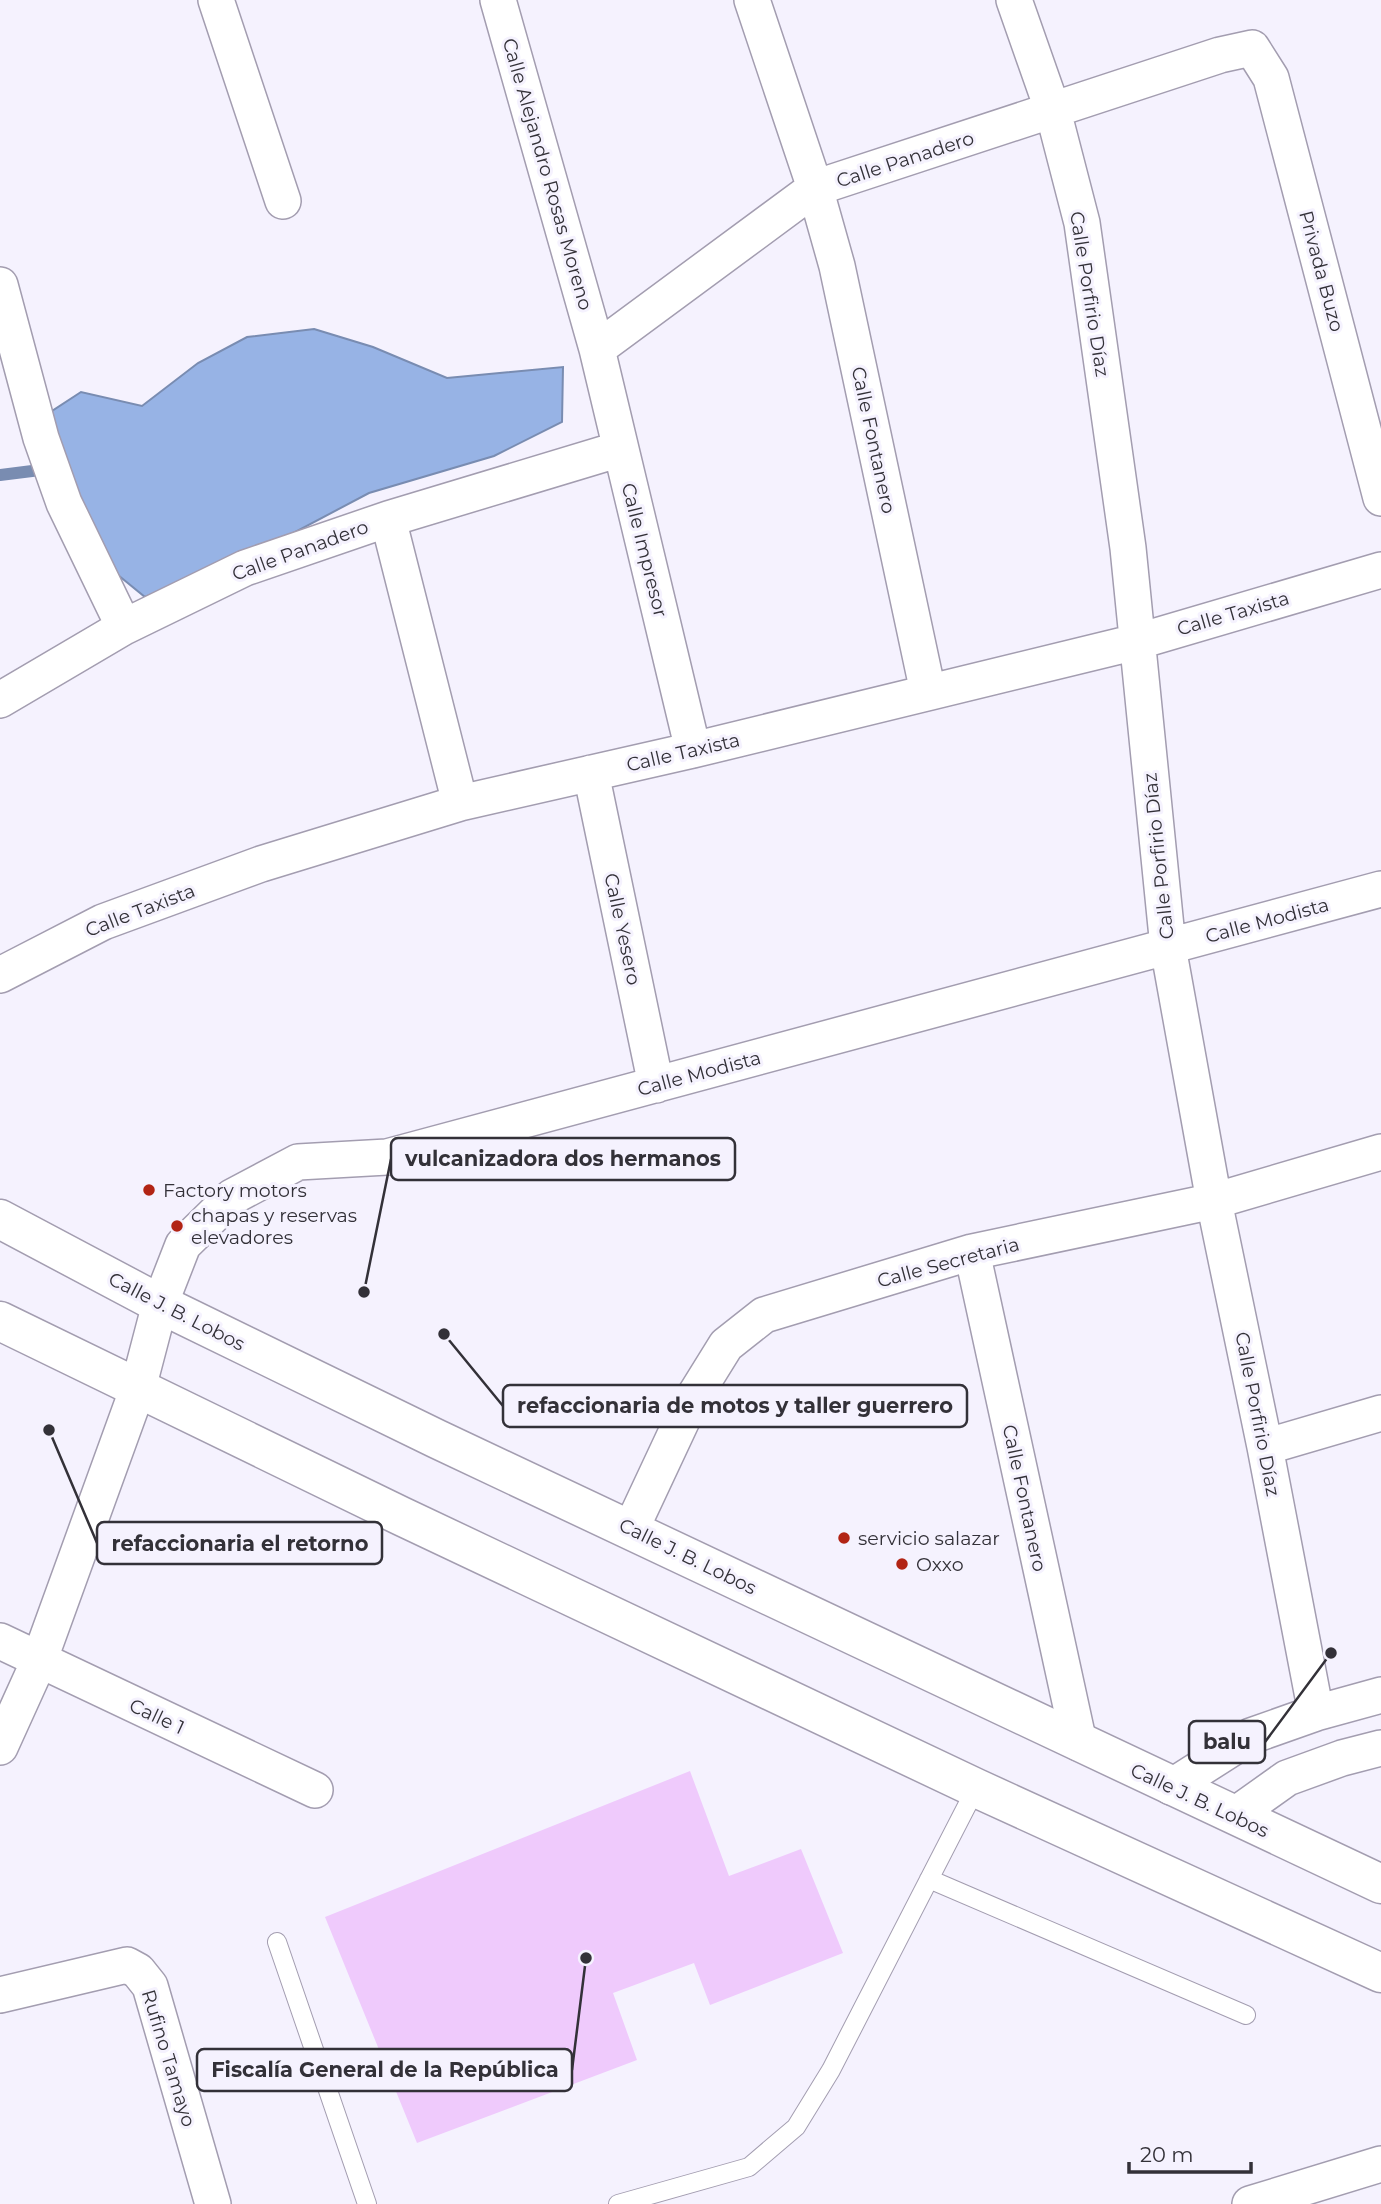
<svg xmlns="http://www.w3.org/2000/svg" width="1381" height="2204" viewBox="0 0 1381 2204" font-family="Montserrat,sans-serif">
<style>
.water{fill:#97b3e5;stroke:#798cb1;stroke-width:2}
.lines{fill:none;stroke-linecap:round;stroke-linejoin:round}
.stream{stroke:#798cb1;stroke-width:12}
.building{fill:#efcafc}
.lane-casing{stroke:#a39db0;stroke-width:20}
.street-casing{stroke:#a39db0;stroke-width:38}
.secondary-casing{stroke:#a39db0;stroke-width:41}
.lane{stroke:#fff;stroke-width:18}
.street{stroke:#fff;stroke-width:35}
.secondary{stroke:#fff;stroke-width:38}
.poi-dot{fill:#b22414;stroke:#f5f2fe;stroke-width:2.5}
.labels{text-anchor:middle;stroke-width:6;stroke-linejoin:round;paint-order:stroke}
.street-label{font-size:19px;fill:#333138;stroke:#f5f2fe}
.poi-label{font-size:19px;fill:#333138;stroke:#f5f2fe;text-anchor:start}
.leader{fill:none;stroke:#333138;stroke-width:2.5}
.callout-dot{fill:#333138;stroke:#f5f2fe;stroke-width:2.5}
.callout{fill:#f5f2fe;stroke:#333138;stroke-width:2.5}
.callout-label{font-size:21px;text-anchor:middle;font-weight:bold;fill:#333138}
</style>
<rect width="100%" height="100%" fill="#f5f2fe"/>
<path class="water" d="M314,329l59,18 74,31 116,-11 -1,55 -68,34 -125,37 -104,55 -120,49 -43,-35 -53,-149 32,-21 61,14 56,-43 49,-26z"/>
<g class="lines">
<path class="stream" d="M0,475l48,-6"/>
</g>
<path class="building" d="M690,1771l39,105 72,-27 42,104 -133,52 -16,-42 -81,30 24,67 -220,83 -92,-226z"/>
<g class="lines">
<defs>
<path id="lane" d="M929,1879l317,136
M277,1942l90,262
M618,2204l131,-37 47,-40 35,-57 145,-282"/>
<path id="street" d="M216,0l67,201
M498,0l99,349 96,401
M752,0l63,188 22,78 91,426
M1014,0l39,111 29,112 46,325 40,399 46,254 51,246 51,266
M0,285l41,153 23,65 60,124
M597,349l218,-161 405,-133 32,-7 19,30 110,420
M388,519l72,284
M0,700l124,-73 121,-59 143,-49 232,-70
M591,773l65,312
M0,975l103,-53 158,-58 199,-61 233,-53 443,-108 245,-72
M972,1252l107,491
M1265,1447l116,-34
M631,1529l59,-126 36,-58 38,-30 208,-63 242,-51 167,-49
M0,1641l315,149
M0,1747l39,-86 99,-273 22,-84 23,-59 49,-48 66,-35 89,-5 994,-268
M1171,1787l80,-51 65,-23 65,-18
M1235,1815l52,-37 55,-20 39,-10
M0,1995l127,-30 11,6 12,15 63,218
M1250,2204l131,-40"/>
<path id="secondary" d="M0,1219l160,85 277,135 944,445
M0,1321l401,195 575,272 405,185"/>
</defs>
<use href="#lane" class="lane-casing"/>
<use href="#street" class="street-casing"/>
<use href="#secondary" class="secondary-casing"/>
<use href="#lane" class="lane"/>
<use href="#street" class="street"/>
<use href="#secondary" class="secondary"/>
</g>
<g class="poi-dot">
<circle cx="149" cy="1190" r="7"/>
<circle cx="177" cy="1226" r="7"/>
<circle cx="844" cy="1538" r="7"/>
<circle cx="902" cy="1564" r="7"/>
</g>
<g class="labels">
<g class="street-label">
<text transform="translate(905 159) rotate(-18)" y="7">Calle Panadero</text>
<text transform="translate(548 174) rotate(74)" y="7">Calle Alejandro Rosas Moreno</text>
<text transform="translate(1322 271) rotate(75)" y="7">Privada Buzo</text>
<text transform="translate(1090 294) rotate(81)" y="7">Calle Porfirio Díaz</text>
<text transform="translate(874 440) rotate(78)" y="7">Calle Fontanero</text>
<text transform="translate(300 550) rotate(-20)" y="7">Calle Panadero</text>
<text transform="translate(645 550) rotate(76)" y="7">Calle Impresor</text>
<text transform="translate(1233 613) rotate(-16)" y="7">Calle Taxista</text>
<text transform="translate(683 752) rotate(-13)" y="7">Calle Taxista</text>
<text transform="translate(1158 856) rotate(-96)" y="7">Calle Porfirio Díaz</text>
<text transform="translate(140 910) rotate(-21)" y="7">Calle Taxista</text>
<text transform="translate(1267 920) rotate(-15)" y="7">Calle Modista</text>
<text transform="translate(623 929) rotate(78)" y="7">Calle Yesero</text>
<text transform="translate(699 1073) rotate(-15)" y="7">Calle Modista</text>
<text transform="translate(948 1262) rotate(-15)" y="7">Calle Secretaria</text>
<text transform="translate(177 1311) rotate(27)" y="7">Calle J. B. Lobos</text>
<text transform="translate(1258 1414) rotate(79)" y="7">Calle Porfirio Díaz</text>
<text transform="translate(1025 1498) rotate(78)" y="7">Calle Fontanero</text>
<text transform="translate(688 1556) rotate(26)" y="7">Calle J. B. Lobos</text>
<text transform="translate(157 1716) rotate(25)" y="7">Calle 1</text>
<text transform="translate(1200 1800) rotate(25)" y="7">Calle J. B. Lobos</text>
<text transform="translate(169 2058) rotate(73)" y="7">Rufino Tamayo</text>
</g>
<g class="poi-label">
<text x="163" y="1197">Factory motors</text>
<text x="191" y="1222">chapas y reservas<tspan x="191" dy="22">elevadores</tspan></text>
<text x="858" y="1545">servicio salazar</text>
<text x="916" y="1571">Oxxo</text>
</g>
</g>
<path class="leader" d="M364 1292L391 1159M444 1334L503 1406M49 1430L97 1543M1331 1653L1265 1742M586 1958L572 2070"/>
<g class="callout-dot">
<circle cx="364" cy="1292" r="7"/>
<circle cx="444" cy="1334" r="7"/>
<circle cx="49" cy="1430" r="7"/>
<circle cx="1331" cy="1653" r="7"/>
<circle cx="586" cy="1958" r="7"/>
</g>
<g class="callout">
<rect x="391" y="1138" width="344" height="42" rx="7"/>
<rect x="503" y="1385" width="464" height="42" rx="7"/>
<rect x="97" y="1522" width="285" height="42" rx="7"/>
<rect x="1189" y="1721" width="76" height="42" rx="7"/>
<rect x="197" y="2049" width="375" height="42" rx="7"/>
</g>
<g class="callout-label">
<text x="563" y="1166">vulcanizadora dos hermanos</text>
<text x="735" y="1413">refaccionaria de motos y taller guerrero</text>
<text x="240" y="1551">refaccionaria el retorno</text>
<text x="1227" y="1749">balu</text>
<text x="385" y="2077">Fiscalía General de la República</text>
</g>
<path d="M1129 2162v10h122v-10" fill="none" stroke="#333138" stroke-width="3.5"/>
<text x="1140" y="2162" font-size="21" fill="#333138" stroke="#f5f2fe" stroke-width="5" paint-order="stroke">20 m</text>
</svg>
